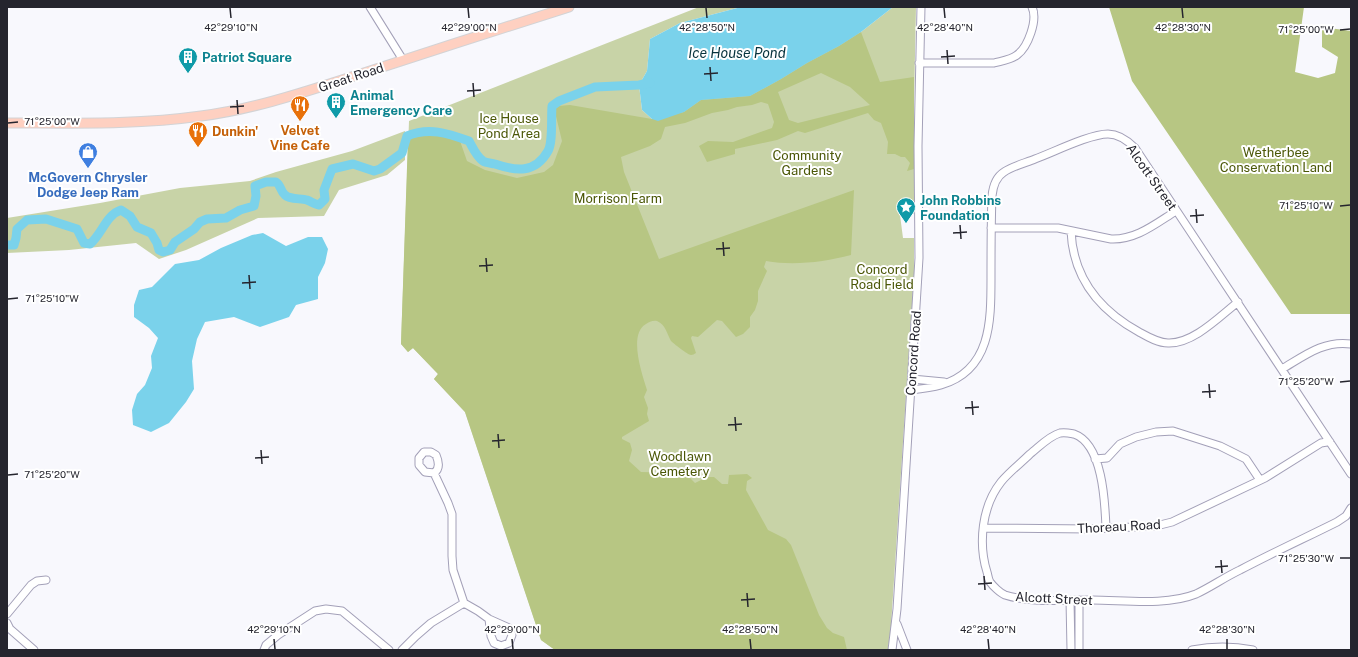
<svg xmlns="http://www.w3.org/2000/svg" width="1358" height="657" viewBox="0 0 1358 657" font-family="'Public Sans',sans-serif">
<style>
.green{fill:#c8d3a7}
.forest{fill:#b7c683;fill-rule:evenodd}
.water{fill:#7ad2eb}
.lines{fill:none;stroke-linecap:round;stroke-linejoin:round}
.river{stroke:#7ad2eb;stroke-width:9}
.minor-casing{stroke:#a3a0b8;stroke-width:9}
.major-casing{stroke:#d3d3d5;stroke-width:11}
.minor{stroke:#fff;stroke-width:7}
.major{stroke:#fed0c1;stroke-width:9}
.ticks{fill:none;stroke:#25252e;stroke-width:1.5}
.labels{text-anchor:middle;stroke-width:4;stroke-linejoin:round;paint-order:stroke}
.culture-label{font-size:13px;font-weight:bold;fill:#0d838f;stroke:#fff;text-anchor:start}
.street-label{font-size:13px;fill:#25252e;stroke:#fff}
.park-label{font-size:13px;fill:#4b5707;stroke:#fff}
.food-label{font-size:13px;font-weight:bold;fill:#c56008;stroke:#fff}
.shop-label{font-size:13px;font-weight:bold;fill:#366cbe;stroke:#fff}
.water-label{font-size:14px;font-style:italic;fill:#07333d;stroke:#fff}
.ticks-label{font-size:10px;text-anchor:middle;fill:#25252e;stroke:#fff;stroke-width:4;stroke-linejoin:round;paint-order:stroke}
</style>
<rect width="100%" height="100%" fill="#f8f8fd"/>
<path class="green" d="M699,7h42l-61,16 -30,16 -3,32 -8,14 3,25 10,9 209,-87 32,-25h23l-2,96v111l-14,1 3,23h11v35l-23,353 -3,24h-333l-14,-10 -76,-228 -31,-33 4,-5 -25,-26 -5,4 -7,-8 8,-223z
M405,131v29l-18,15 -48,15 -15,26 -66,2 -72,32 -27,9 -23,-16 -67,7 -62,3v-35l93,-15 80,-15 70,-7 26,-9 76,-21z"/>
<path class="forest" d="M1109,7h195l-9,65 23,6 17,-5 3,-16 -16,-10v-20l29,4v283h-60l-159,-233z
M861,32l19,50 34,-5v92l-7,2 3,-8 -5,-6h-4l-6,-3h-8l1,-12 -7,-19 -7,-3 -6,-7 -63,20 -7,-2 -21,9 -42,9v5l-28,8 -8,-16 9,-5 25,1 39,-14 2,-6 -6,-18 -7,-2 -9,3 -15,2 -9,3 -16,3 -27,10 -20,4 -4,12 -11,7 -29,11 3,15 35,87 195,-69 -3,65c-27,7 -57,11 -85,6l-2,6 3,4 -9,20v10l-3,9 -5,7v10l-7,7 -7,3 -14,-16 -5,-1 -19,17 -6,-1 -1,2 5,15c-2,1 -3,2 -5,2 -3,0 -18,-12 -20,-14 -4,-7 -5,-16 -14,-20 -4,-1 -8,1 -11,3 -18,10 -4,50 1,66l-3,7 4,11 -1,6 2,7 -27,16v2l8,4 2,7 -3,11 12,11 42,1 5,1 3,5 4,4 12,-6h7l8,7h6l1,-9 18,-1 5,4 -5,3 -1,9 22,40 18,9 5,6 28,70 8,13 6,5 11,4 3,13h-292l-14,-10 -76,-228 -31,-33 4,-5 -25,-26 -5,4 -7,-8 7,-206c24,-7 29,-4 52,3l7,20 18,9 32,8 27,-6 9,-7 9,-24 -8,-33 4,-2 12,-1 82,14 32,-7 17,-12 49,-4 31,-17 26,-16 32,-17zM821,73l29,14 20,18 -72,18 -9,-3 -11,-28z"/>
<path class="water" d="M741,7h152l-32,25 -22,14 -32,17 -26,16 -31,17 -49,4 -17,12 -26,9 -6,-2 -10,-9 -3,-25 8,-14 3,-32 30,-16z
M263,233l23,13 22,-9h14l6,12 -3,14 -7,14v22l-22,6 -7,12 -29,10 -26,-10 -29,5 -8,17 -5,22 2,28 -8,13 -17,21 -18,9 -18,-7 -1,-15 5,-16 8,-9 7,-17 -1,-12 7,-18 -9,-10 -15,-11v-12l5,-15 13,-3 23,-23 24,-4 22,-12 31,-13z"/>
<g class="lines">
<path class="river" d="M7,245h7l2,-7 1,-9 10,-9 19,-1 31,10 7,14 6,1c12,-10 16,-29 31,-34l9,6 7,11 14,6 6,10 2,7 4,2 7,-2 5,-8 19,-13 6,-7 7,-3 19,-1 14,-8 14,-4 2,-10 -1,-10 11,-4h10c5,3 4,9 9,13 5,5 16,3 22,5 5,2 7,4 12,5l6,-6 -1,-9 8,-21 21,-5 21,7 6,-2 22,-16 5,-17c22,-9 40,-3 62,5 4,7 7,15 14,20 3,2 8,2 12,3 21,7 40,10 53,-13 5,-8 3,-33 4,-45l7,-5 36,-14 44,-2 11,-2"/>
<defs>
<path id="minor" d="M370,7l33,53
M919,63h75c7,-2 17,-3 23,-8 11,-8 21,-35 15,-48
M991,228h67l53,11c25,1 44,-15 65,-28
M1071,231c2,47 28,79 68,101 9,5 19,11 29,11 25,1 51,-26 70,-41
M1282,369c22,-13 42,-29 69,-25
M912,379l32,3
M911,390c10,-1 20,-2 30,-5 50,-15 50,-63 50,-107 0,-27 0,-55 1,-82 1,-10 4,-19 12,-24 9,-6 21,-9 31,-13 19,-7 55,-25 73,-25 11,0 20,7 27,14l216,326
M424,452h7l5,3c3,7 4,14 -2,18l-9,-1 -6,-7v-7z
M1095,459l12,-1 13,-14 16,-7 20,-5 17,-1 47,15 26,13 14,21
M434,473l14,30 4,11v42l1,14 11,33 14,8 11,8 20,9 3,7 -3,8 -8,3 -7,-3 -3,-7 -2,-17
M984,528l106,1 66,-3 16,-4 93,-44 56,-35 6,-1h3
M1106,528c-1,-25 -3,-84 -32,-94 -5,-1 -9,-2 -14,-1 -11,3 -21,14 -30,21 -9,9 -21,18 -29,28 -19,24 -23,61 -14,90 1,3 1,7 3,10 3,4 10,11 15,13 24,8 61,5 87,5 32,0 74,6 104,-6 15,-7 29,-17 44,-24 32,-17 65,-32 97,-48l9,-6 5,-8
M1070,600l1,50
M7,614l24,-29 6,-4 9,-1
M7,623l3,6 24,21
M897,624l10,26
M264,650l2,-5 12,-10 37,-24 11,-2 16,2 47,39
M402,650l14,-14 15,-13 33,-20
M892,650l5,-41 22,-351 -1,-112 3,-139
M1079,650v-50
M1192,650c21,-4 40,-4 61,0"/>
<path id="major" d="M7,123c64,0 130,2 194,-7 56,-7 112,-27 166,-44 67,-22 135,-44 202,-65"/>
</defs>
<use href="#minor" class="minor-casing"/>
<use href="#major" class="major-casing"/>
<use href="#minor" class="minor"/>
<use href="#major" class="major"/>
</g>
<path class="ticks" d="M230,8l1,10M468,8l1,10M706,8l1,10M944,8l1,10M1182,8l1,10M1340,30l10,-1M947,50l1,14M941,57l14,-1M710,67l1,14M704,74l14,-1M473,83l1,14M467,91l14,-1M237,100l1,14M230,107l14,-1M8,123l10,-1M1340,206l10,-1M1196,209l1,14M1190,216l14,-1M960,225l1,14M953,233l14,-1M723,242l1,14M716,249l14,-1M486,258l1,14M479,266l14,-1M249,275l1,14M242,283l14,-1M8,299l10,-1M1340,382l10,-1M1209,384l1,14M1202,392l14,-1M972,401l1,14M965,408l14,-1M735,417l1,14M728,425l14,-1M498,434l1,14M492,441l13,-1M261,450l1,14M255,458l14,-1M8,475l10,-1M1340,558h10M1221,560l1,13M1215,567l13,-1M984,576l1,14M978,584l14,-1M747,593l1,14M741,600l14,-1M274,639l1,10M512,639l1,10M750,639l1,10M988,639l1,10M1227,639v10"/>
<defs>
<symbol id="building-pin" viewBox="-11 -11 22 30"><path d="M0 17L-7.5 6A9.5 9.5 0 1 1 7.5 6Z" fill="#0f9aa8" stroke="#fff"/><path d="M-4-6H4V6H1V3H-1V6H-4ZM-2.5-4.3h1.7v1.8h-1.7ZM.8-4.3h1.7v1.8H.8ZM-2.5-1h1.7V.8h-1.7ZM.8-1h1.7V.8H.8Z" fill="#fff"/></symbol>
<symbol id="restaurant-pin" viewBox="-11 -11 22 30"><path d="M0 17L-7.5 6A9.5 9.5 0 1 1 7.5 6Z" fill="#e8710a" stroke="#fff"/><path d="M-5-6h1v4h1v-4h1v4h1v-4h1v5L-1.5 .5V6h-2V.5L-5-1ZM5-6V6H3V1.5H1.5Q1.5-4 5-6Z" fill="#fff"/></symbol>
<symbol id="shop-pin" viewBox="-11 -11 22 30"><path d="M0 17L-7.5 6A9.5 9.5 0 1 1 7.5 6Z" fill="#3f7fe0" stroke="#fff"/><path d="M-5-2.5h2.3a2.7 3.5 0 0 1 5.4 0H5L5.5 6h-11ZM-1.5-2.5h3a1.5 2.3 0 0 0-3 0Z" fill="#fff"/></symbol>
<symbol id="sight-pin" viewBox="-11 -11 22 30"><path d="M0 17L-7.5 6A9.5 9.5 0 1 1 7.5 6Z" fill="#0f9aa8" stroke="#fff"/><path d="M0-6L1.8-2.2L6-1.7L2.9 1.2L3.7 5.4L0 3.3L-3.7 5.4L-2.9 1.2L-6-1.7L-1.8-2.2Z" fill="#fff"/></symbol>
</defs>
<g fill-rule="evenodd">
<use href="#building-pin" x="177" y="46" width="22" height="30"/>
<use href="#building-pin" x="325" y="91" width="22" height="30"/>
<use href="#restaurant-pin" x="289" y="94" width="22" height="30"/>
<use href="#restaurant-pin" x="187" y="120" width="22" height="30"/>
<use href="#shop-pin" x="77" y="141" width="22" height="30"/>
<use href="#sight-pin" x="895" y="196" width="22" height="30"/>
</g>
<g class="labels">
<g class="culture-label">
<text x="202" y="62">Patriot Square</text>
<text x="350" y="100">Animal<tspan x="350" dy="15">Emergency Care</tspan></text>
<text x="920" y="205">John Robbins<tspan x="920" dy="15">Foundation</tspan></text>
</g>
<g class="street-label">
<text transform="translate(351 77) rotate(-18)" y="5">Great Road</text>
<text transform="translate(1152 177) rotate(55)" y="5">Alcott Street</text>
<text transform="translate(913 353) rotate(-86)" y="5">Concord Road</text>
<text transform="translate(1119 526) rotate(-3)" y="5">Thoreau Road</text>
<text transform="translate(1054 598) rotate(3)" y="5">Alcott Street</text>
</g>
<g class="park-label">
<text x="509" y="123">Ice House<tspan x="509" dy="15">Pond Area</tspan></text>
<text x="1276" y="157">Wetherbee<tspan x="1276" dy="15">Conservation Land</tspan></text>
<text x="807" y="160">Community<tspan x="807" dy="15">Gardens</tspan></text>
<text x="618" y="203">Morrison Farm</text>
<text x="882" y="274">Concord<tspan x="882" dy="15">Road Field</tspan></text>
<text x="680" y="461">Woodlawn<tspan x="680" dy="15">Cemetery</tspan></text>
</g>
<g class="food-label">
<text x="300" y="135">Velvet<tspan x="300" dy="15">Vine Cafe</tspan></text>
<text x="212" y="136" text-anchor="start">Dunkin'</text>
</g>
<g class="shop-label">
<text x="88" y="182">McGovern Chrysler<tspan x="88" dy="15">Dodge Jeep Ram</tspan></text>
</g>
<g class="water-label">
<text x="737" y="58">Ice House Pond</text>
</g>
</g>
<g class="ticks-label">
<text x="231" y="31">42°29'10"N</text>
<text x="469" y="31">42°29'00"N</text>
<text x="707" y="31">42°28'50"N</text>
<text x="945" y="31">42°28'40"N</text>
<text x="1183" y="31">42°28'30"N</text>
<text x="1306" y="33">71°25'00"W</text>
<text x="52" y="125">71°25'00"W</text>
<text x="1306" y="209">71°25'10"W</text>
<text x="52" y="302">71°25'10"W</text>
<text x="1306" y="385">71°25'20"W</text>
<text x="52" y="478">71°25'20"W</text>
<text x="1306" y="562">71°25'30"W</text>
<text x="274" y="633">42°29'10"N</text>
<text x="512" y="633">42°29'00"N</text>
<text x="750" y="633">42°28'50"N</text>
<text x="988" y="633">42°28'40"N</text>
<text x="1227" y="633">42°28'30"N</text>
</g>
<rect width="1358" height="657" fill="none" stroke="#25252e" stroke-width="16"/>
</svg>
